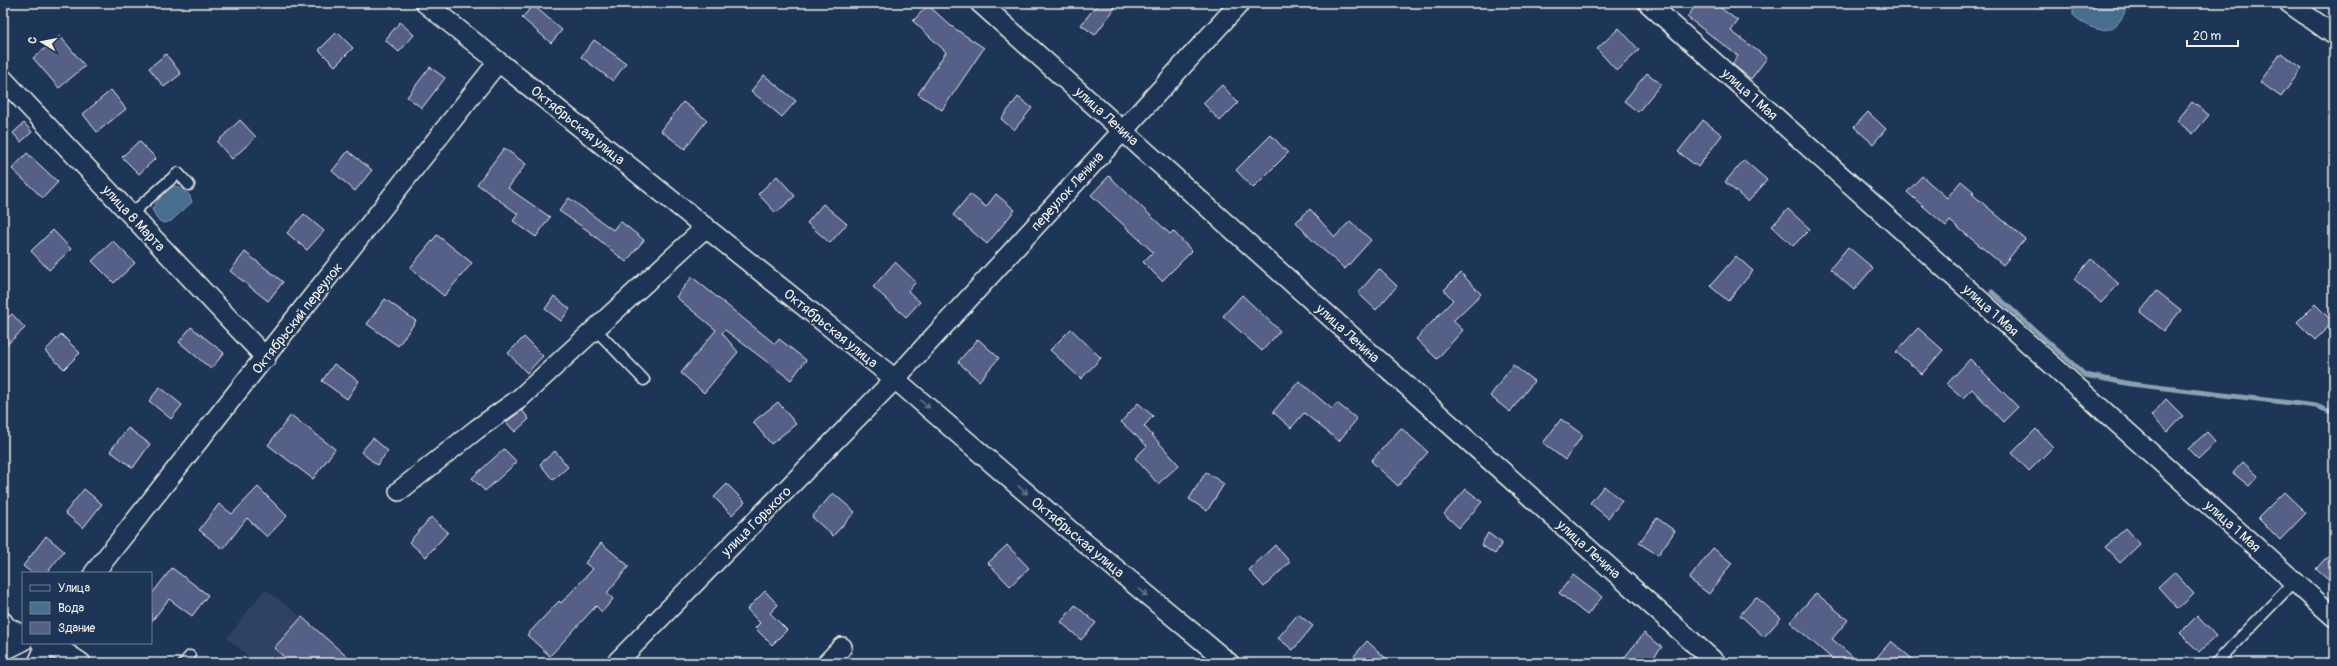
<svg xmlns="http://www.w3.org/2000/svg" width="2337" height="666" font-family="Pangolin,sans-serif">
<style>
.built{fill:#2e4265}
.water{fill:#476e8f;stroke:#8ca2b3}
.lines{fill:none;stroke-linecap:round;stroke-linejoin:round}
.stream{stroke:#8ca2b3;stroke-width:5}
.building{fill:#555f87;stroke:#f4f1e8}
.service-casing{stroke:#f4f1e8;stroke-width:13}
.minor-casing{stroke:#f4f1e8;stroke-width:22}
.service{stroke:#1d3557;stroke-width:10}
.minor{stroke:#1d3557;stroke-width:19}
.oneway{stroke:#68778a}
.labels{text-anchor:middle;stroke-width:3.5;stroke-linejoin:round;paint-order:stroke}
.street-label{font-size:14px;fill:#f4f1e8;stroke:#1d3557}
</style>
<rect width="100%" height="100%" fill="#1d3557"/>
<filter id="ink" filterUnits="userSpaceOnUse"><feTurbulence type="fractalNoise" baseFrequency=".025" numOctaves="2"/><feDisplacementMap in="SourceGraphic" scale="8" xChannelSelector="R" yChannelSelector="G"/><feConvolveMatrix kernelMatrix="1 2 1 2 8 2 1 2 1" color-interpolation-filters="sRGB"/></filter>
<g filter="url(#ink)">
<path class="built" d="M265 589 302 617 354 663H257L227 638Z"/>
<path class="water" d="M2073 3H2129C2126 9 2123 18 2118 23 2104 38 2085 25 2073 15Z
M174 186C183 188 190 193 192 202L171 221 164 223 158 220 152 209 163 193Z"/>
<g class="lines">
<path class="stream" d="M1992 292 2085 375 2131 384 2316 406 2334 413"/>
</g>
<path class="building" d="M1098 3H1109L1115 8 1095 35 1081 25Z
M1698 3H1714L1738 21 1731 31 1767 58 1751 79 1732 64 1738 56 1687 17Z
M533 5 562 30 551 43 522 18Z
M928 5 951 26 984 48 942 110 918 94 946 52 913 21Z
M400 22 414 35 399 52 385 40Z
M1619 28 1639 50 1617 71 1597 49Z
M337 32 353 48 335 66 319 50Z
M60 36 85 66 59 88 33 58Z
M594 40 626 63 613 81 581 57Z
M2281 53 2302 68 2281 97 2260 82Z
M166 54 181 74 164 87 149 68Z
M430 67 445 78 422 108 407 97Z
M1647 73 1661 84 1638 112 1624 101Z
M764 75 796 101 782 117 751 91Z
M1222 85 1238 103 1220 121 1203 103Z
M111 90 126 109 97 132 83 114Z
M1018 97 1032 108 1014 130 1001 119Z
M683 102 707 120 685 149 661 131Z
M2192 102 2209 115 2193 134 2177 121Z
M1868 112 1886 129 1873 144 1854 127Z
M240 120 256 137 232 159 217 142Z
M1703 120 1722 135 1698 167 1678 152Z
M24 123 32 132 21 142 13 133Z
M1271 135 1288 153 1253 188 1236 170Z
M139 141 156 158 139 174 122 157Z
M504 148 526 164 508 188 550 217 536 237 513 221 518 214 477 184Z
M348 151 372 170 355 191 332 171Z
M27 153 58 182 43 198 12 169Z
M1744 160 1767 180 1748 202 1725 182Z
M777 176 795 196 776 213 758 194Z
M1109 176 1170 234 1173 231 1192 251 1162 281 1143 262 1153 252 1091 195Z
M1922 176 1947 198 1961 181 1974 192 1972 194 2025 239 2003 265 1950 221 1946 226 1907 192Z
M970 194 986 207 996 194 1015 210 987 244 953 215Z
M569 198 613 230 620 221 644 240 626 262 587 230 559 211Z
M823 204 847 224 830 243 807 223Z
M1310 209 1335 237 1350 221 1371 240 1345 269 1312 240 1296 222Z
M1788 209 1810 229 1793 246 1772 226Z
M304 214 324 231 307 250 287 233Z
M53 230 71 249 49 270 31 251Z
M437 235 472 263 444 296 410 268Z
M113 241 135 263 114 283 92 261Z
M1848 247 1873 268 1854 290 1830 269Z
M245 252 283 282 268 301 230 271Z
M1736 256 1753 271 1728 301 1710 286Z
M2091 259 2119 284 2101 303 2074 279Z
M895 262 916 282 908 291 920 302 906 317 873 287Z
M1379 269 1397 286 1376 310 1358 293Z
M1461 273 1481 294 1453 321 1463 330 1437 359 1416 339 1453 300 1444 290Z
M692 277 775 344 779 339 806 360 791 380 725 330 722 333 738 352 704 393 681 373 716 330 676 297Z
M2157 291 2181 310 2164 331 2140 312Z
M1242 295 1280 331 1262 351 1223 316Z
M554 296 570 309 561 321 545 309Z
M385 299 416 321 398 346 367 324Z
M2315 304 2333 322 2315 340 2297 322Z
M12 314 25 328 3 348V322Z
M191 327 224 353 211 369 179 342Z
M1918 328 1943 350 1922 374 1896 352Z
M1071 329 1101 358 1081 379 1050 350Z
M61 334 80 353 64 369 45 351Z
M524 337 543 356 527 373 508 353Z
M978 339 999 358 979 381 958 362Z
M1970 359 2018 407 2003 422 1972 389 1963 398 1947 384Z
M334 364 359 381 347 399 322 381Z
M1513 365 1534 381 1510 412 1490 396Z
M1299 381 1332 409 1337 403 1357 419 1339 441 1304 413 1291 428 1273 412Z
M160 387 182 405 171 419 149 401Z
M2166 399 2183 416 2168 432 2151 416Z
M778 402 796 424 771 444 753 422Z
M1138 403 1153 416 1144 426 1179 465 1158 484 1135 458 1147 446 1121 422Z
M522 410 529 419 515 432 506 422Z
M291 415 335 449 313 479 268 445Z
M1561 419 1583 435 1565 460 1543 443Z
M128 428 150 444 133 468 110 451Z
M1401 428 1428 452 1398 486 1371 461Z
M2036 429 2053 447 2029 471 2012 453Z
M2207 432 2216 442 2198 459 2188 449Z
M373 438 388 451 377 465 361 452Z
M504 449 517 462 485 491 472 478Z
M555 451 568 467 553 480 540 464Z
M2243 462 2258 476 2249 486 2233 473Z
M1206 472 1224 484 1207 511 1189 499Z
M727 484 745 502 732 515 714 497Z
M1604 486 1622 501 1608 518 1590 503Z
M258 487 287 516 267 537 247 518 223 549 199 530 219 504 232 514Z
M84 489 102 504 83 528 65 513Z
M1466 489 1482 502 1459 528 1444 514Z
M2284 492 2306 513 2280 540 2258 518Z
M833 493 855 512 833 536 812 517Z
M431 517 448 532 426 557 409 542Z
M1657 518 1675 531 1658 555 1639 543Z
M2126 528 2140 544 2120 563 2105 547Z
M1488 533 1502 543 1495 554 1481 545Z
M46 536 64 551 47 573H32L23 566Z
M601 543 629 566 607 593 613 599 602 612 596 606 550 656 527 635 559 601 561 603 593 569 585 563Z
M1007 545 1029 568 1010 586 988 563Z
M1275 545 1290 562 1264 587 1249 570Z
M1713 548 1732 563 1709 594 1689 579Z
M2334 549V585L2316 569Z
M172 568 208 595 192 616 169 599 151 622V595Z
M2174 572 2194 594 2178 609 2158 587Z
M1573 575 1602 597 1587 615 1559 593Z
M765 591 778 605 770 613 787 630 772 645 755 628 760 623 747 609Z
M1816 593 1848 620 1832 639 1860 663H1837L1790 622Z
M1756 597 1781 618 1764 637 1740 615Z
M1075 605 1096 623 1081 640 1061 622Z
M1298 614 1313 626 1293 650 1278 638Z
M2197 616 2216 636 2199 652 2180 633Z
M302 617 354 663H291L274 648Z
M1644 633 1662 647 1649 663H1620Z
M1367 641 1391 663H1348Z
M1891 641 1917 663H1872Z"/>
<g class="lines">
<defs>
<path id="service" d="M131 214 178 173 189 185
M595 329 644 380
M184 663 190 656
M2216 663 2295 581"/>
<path id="minor" d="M425 3 895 379 1074 534 1229 663
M980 3 1716 663
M1648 3 2334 617
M2289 3 2334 35
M3 79 266 358
M399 491 477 429 519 399 706 227
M94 573 498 62
M3 622 5 626 23 635
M41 643 66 653 81 663
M3 651 23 641
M38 663 46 645
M616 663 895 379 1240 3
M827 663 842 647"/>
</defs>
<use href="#service" class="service-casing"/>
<use href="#minor" class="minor-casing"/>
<use href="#service" class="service"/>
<use href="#minor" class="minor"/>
</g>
<defs><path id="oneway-shaft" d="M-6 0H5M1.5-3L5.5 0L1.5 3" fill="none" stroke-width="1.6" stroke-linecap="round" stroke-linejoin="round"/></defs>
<g class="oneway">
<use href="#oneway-shaft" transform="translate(925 404) rotate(41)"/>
<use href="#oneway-shaft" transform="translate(1023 490) rotate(41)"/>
<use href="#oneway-shaft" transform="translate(1143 592) rotate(40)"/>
</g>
</g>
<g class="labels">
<g class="street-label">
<text transform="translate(1750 94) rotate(42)" y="5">улица 1 Мая</text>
<text transform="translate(1107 116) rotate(42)" y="5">улица Ленина</text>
<text transform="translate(578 125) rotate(39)" y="5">Октябрьская улица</text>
<text transform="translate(1067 191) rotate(-48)" y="5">переулок Ленина</text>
<text transform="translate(134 218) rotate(47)" y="5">улица 8 Марта</text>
<text transform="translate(1991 310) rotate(42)" y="5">улица 1 Мая</text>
<text transform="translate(297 318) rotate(-52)" y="5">Октябрьский переулок</text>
<text transform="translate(831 328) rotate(39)" y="5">Октябрьская улица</text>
<text transform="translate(1348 333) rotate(42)" y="5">улица Ленина</text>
<text transform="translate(756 521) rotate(-45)" y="5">улица Горького</text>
<text transform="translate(2233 526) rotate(42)" y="5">улица 1 Мая</text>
<text transform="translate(1078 537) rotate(40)" y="5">Октябрьская улица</text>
<text transform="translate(1589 549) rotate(42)" y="5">улица Ленина</text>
</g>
</g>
<rect width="2337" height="666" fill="none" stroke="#1d3557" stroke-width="16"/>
<rect x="8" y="8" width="2321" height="650" fill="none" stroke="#f4f1e8" stroke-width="1.5" filter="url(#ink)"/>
<rect x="22" y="572" width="130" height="72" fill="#1d3557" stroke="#738091"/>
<rect x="30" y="585" width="20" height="6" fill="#1d3557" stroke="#738091"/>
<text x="58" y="592" font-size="12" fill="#f4f1e8">Улица</text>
<rect x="30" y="602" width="20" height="12" fill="#476e8f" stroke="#738091"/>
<text x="58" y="612" font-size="12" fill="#f4f1e8">Вода</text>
<rect x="30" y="622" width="20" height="12" fill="#555f87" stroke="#738091"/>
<text x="58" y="632" font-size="12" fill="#f4f1e8">Здание</text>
<g transform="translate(42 42) rotate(280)" stroke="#1d3557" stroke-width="3" paint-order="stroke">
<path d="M0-3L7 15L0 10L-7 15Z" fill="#f4f1e8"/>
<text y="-6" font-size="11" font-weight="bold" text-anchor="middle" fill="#f4f1e8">С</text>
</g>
<path d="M2187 40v6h51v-6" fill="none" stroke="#f4f1e8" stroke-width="2"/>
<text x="2193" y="40" font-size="12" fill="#f4f1e8" stroke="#1d3557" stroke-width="3" paint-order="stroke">20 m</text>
</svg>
